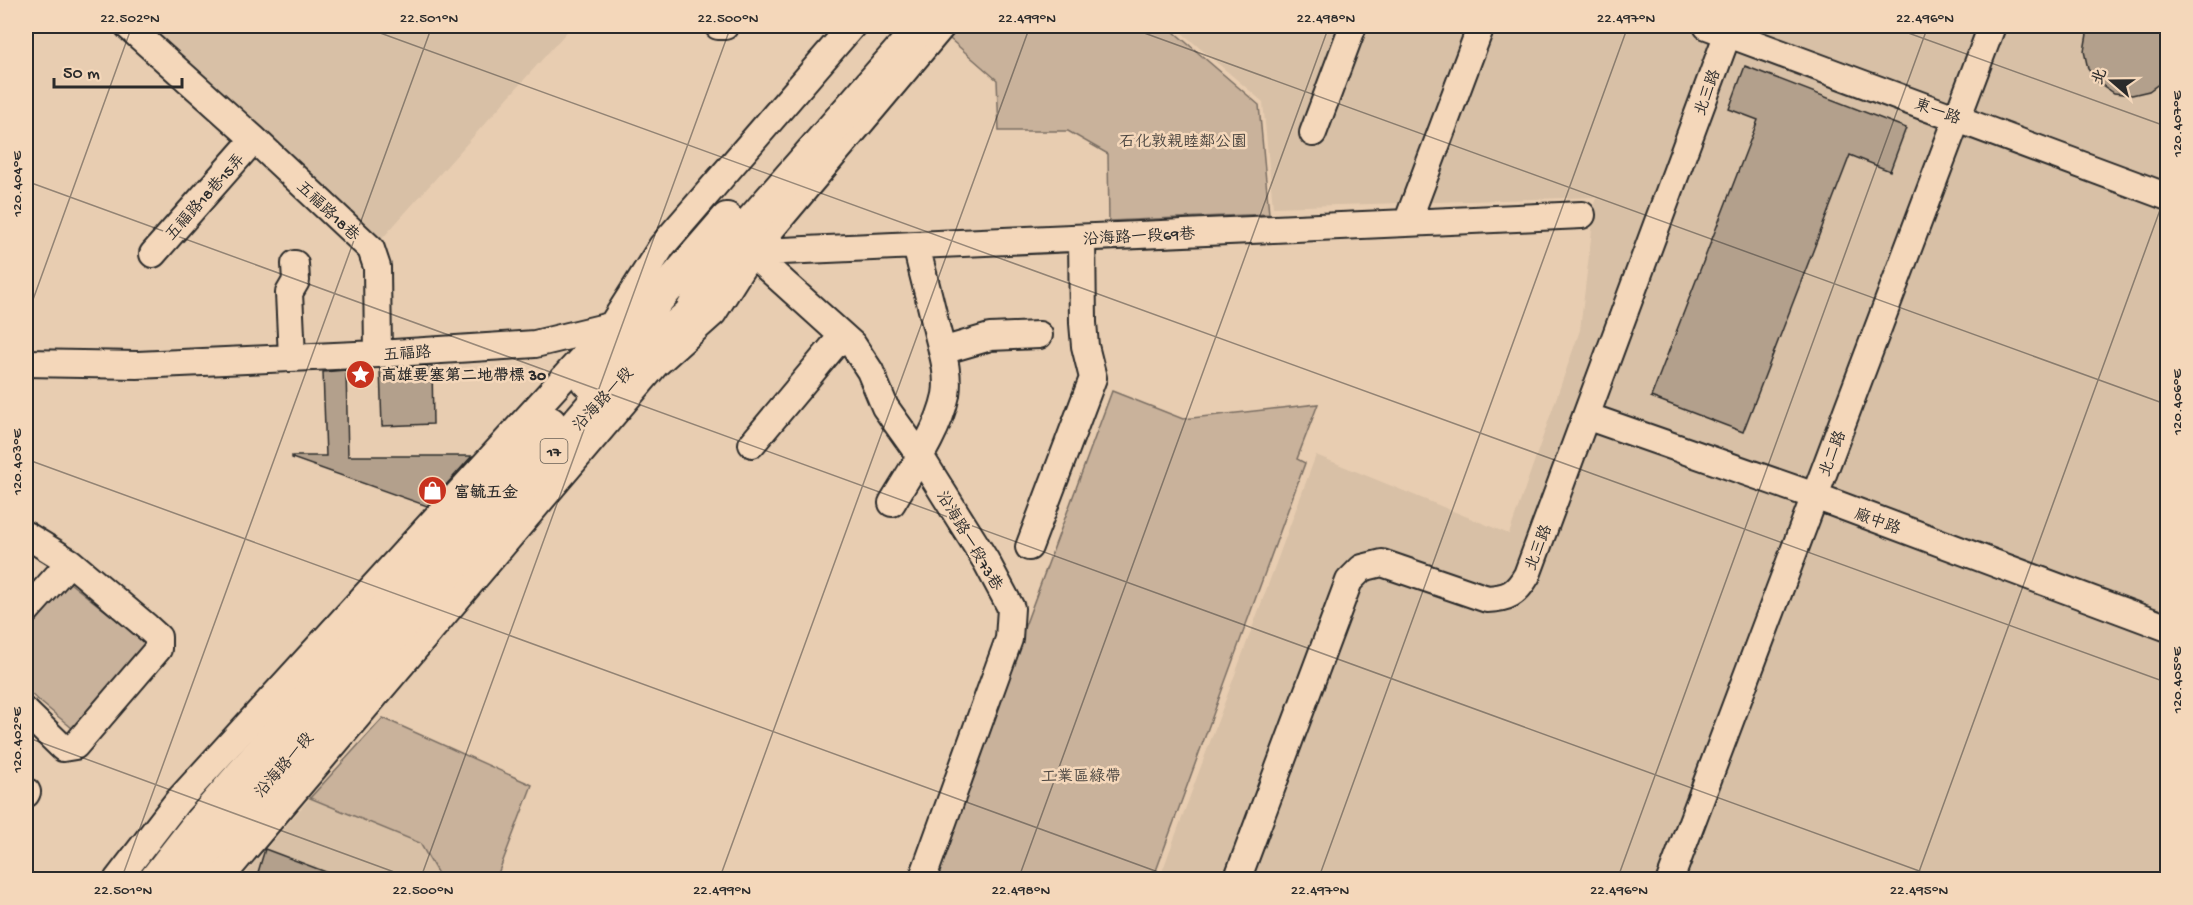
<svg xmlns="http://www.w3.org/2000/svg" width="2193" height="905" font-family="'Gochi Hand','LXGW WenKai TC',sans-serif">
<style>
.built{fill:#d8c0a6}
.green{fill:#c9b29b;stroke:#7a6e63;stroke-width:1.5}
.building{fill:#b3a08c;stroke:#2b2b2b;stroke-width:1.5}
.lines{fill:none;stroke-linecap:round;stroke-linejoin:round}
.minor-casing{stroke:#2b2b2b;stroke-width:30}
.major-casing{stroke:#2b2b2b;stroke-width:36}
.minor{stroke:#f4d7ba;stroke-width:26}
.major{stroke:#f4d7ba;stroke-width:32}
.ticks{fill:none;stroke:#2b2b2b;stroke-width:1.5;stroke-opacity:0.45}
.labels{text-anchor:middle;stroke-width:5;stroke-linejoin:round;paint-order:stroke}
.shield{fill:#f4d7ba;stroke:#675f56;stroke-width:1.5}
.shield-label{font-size:15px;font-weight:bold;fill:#2b2b2b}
.street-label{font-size:16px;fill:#2b2b2b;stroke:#f4d7ba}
.park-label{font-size:16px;fill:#4b4641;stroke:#f4d7ba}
.poi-label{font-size:16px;font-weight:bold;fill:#2b2b2b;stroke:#f4d7ba;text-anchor:start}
.neatline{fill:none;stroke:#2b2b2b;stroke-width:2}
.ticks-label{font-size:15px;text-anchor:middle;fill:#2b2b2b}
</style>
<rect width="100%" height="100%" fill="#e8cdb1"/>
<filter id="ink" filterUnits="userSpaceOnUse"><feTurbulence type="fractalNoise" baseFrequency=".0167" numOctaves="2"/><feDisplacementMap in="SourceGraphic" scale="12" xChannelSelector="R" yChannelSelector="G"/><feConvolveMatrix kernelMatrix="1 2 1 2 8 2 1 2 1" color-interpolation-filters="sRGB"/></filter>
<g filter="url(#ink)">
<path class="built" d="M144 26H572L380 241Z
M1174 26H2167V879L1159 880 1316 455 1509 534 1580 330 1596 197 1273 207 1263 102Z
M310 798 420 843 441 879 242 880 254 863Z"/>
<path class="green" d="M948 26H1167L1259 105 1269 214 1109 221 1108 154 1068 131H999L997 80 942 32Z
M1112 391 1183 419 1318 404 1297 459 1305 463 1153 879 931 880Z
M61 576 150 646 78 733 26 690V621Z
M383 718 532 785 496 879H441L420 843 310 798Z"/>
<path class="building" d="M2092 26H2168V74L2164 80 2149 91 2132 95 2114 93 2099 83 2088 69 2084 51 2087 34Z
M1745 66 1906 128 1890 171 1850 155 1743 432 1651 397 1758 120 1729 109Z
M432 366 433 424 382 426 380 369Z
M346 370 348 456H472L427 506 292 458V456H326L323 372Z
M265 849 342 878V879H256Z"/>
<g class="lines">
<defs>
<path id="minor" d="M128 26 254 139 371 249 377 267 378 354
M718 26H725
M1707 26 2168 197
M1313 133 1353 26
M1407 223 1481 26
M740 253 1582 215
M751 253 853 345 870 371 885 407 920 456 986 561 1011 608 1009 639 922 880
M153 254 254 139
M942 351 990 337 1039 335
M292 357 289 293 296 281 295 264
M26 363 137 365 378 354 535 344 614 325
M1586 416 1815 496 2168 628
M752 444 842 336
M892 503C912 469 938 433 946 395 950 371 940 345 935 322 929 296 922 271 916 245
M26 535 70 562 147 627 158 637V649L75 746 63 748 26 712
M1029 547 1093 378 1085 346 1083 323 1082 238
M26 611 70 562
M26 794 27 792
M117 880 177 802 612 325 662 246 852 26
M219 880 656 364 713 313 751 253 942 26
M1237 880 1349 581 1362 568 1382 563 1487 599C1508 598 1516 594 1527 575L1728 33
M1670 880 1992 26"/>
<path id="major" d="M587 381 727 219
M155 880 197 826 409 581 550 423
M186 880 203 855 618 376 690 314 723 254 922 26"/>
</defs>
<use href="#minor" class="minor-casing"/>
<use href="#major" class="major-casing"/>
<use href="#minor" class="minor"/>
<use href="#major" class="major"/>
</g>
</g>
<path class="ticks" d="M361 26 2168 683M1125 26 2168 405M1889 26 2168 127M26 181 1944 880M26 319 132 26M26 459 1180 880M26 737 416 880M121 880 432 26M420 880 731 26M719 880 1030 26M1018 880 1329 26M1318 880 1628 26M1617 880 1928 26M1916 880 2168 188"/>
<defs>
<symbol id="sight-disc" viewBox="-11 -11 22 22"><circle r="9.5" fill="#c8321e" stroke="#f4d7ba"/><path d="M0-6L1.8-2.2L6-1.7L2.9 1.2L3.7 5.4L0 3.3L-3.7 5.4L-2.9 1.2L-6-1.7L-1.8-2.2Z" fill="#fff"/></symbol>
<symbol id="shop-disc" viewBox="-11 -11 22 22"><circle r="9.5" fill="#c8321e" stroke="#f4d7ba"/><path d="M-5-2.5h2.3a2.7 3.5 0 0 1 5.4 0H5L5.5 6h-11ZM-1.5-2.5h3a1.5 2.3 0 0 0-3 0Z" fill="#fff"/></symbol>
</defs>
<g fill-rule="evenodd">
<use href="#sight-disc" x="344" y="358" width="33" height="33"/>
<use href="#shop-disc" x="416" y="474" width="33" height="33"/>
</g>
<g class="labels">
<rect class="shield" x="540.5" y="439" width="27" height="24" rx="4.5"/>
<g class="shield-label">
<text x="554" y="456">17</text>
</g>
<g class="street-label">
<text transform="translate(1706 92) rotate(-70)" y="6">北三路</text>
<text transform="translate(1938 110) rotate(20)" y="6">東一路</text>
<text transform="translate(204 196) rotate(-48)" y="6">五福路18巷15弄</text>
<text transform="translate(329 210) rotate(43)" y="6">五福路18巷</text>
<text transform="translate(1139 235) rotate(-3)" y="6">沿海路一段69巷</text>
<text transform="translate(407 352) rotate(-4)" y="6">五福路</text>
<text transform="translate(602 398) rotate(-47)" y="6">沿海路一段</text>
<text transform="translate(1831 453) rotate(-69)" y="6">北二路</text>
<text transform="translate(1878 520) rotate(20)" y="6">廠中路</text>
<text transform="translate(971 540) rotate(59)" y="6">沿海路一段73巷</text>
<text transform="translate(1537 547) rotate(-69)" y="6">北三路</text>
<text transform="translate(283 764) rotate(-49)" y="6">沿海路一段</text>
</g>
<g class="park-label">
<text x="1183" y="146">石化敦親睦鄰公園</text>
<text x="1081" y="781">工業區綠帶</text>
</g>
<g class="poi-label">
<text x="381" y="380">高雄要塞第二地帶標 30</text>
<text x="454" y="497">富毓五金</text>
</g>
</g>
<rect width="2193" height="905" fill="none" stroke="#f4d7ba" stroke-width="66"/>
<g transform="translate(2112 81) rotate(290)" stroke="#f4d7ba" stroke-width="4.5" paint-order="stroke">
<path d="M0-4.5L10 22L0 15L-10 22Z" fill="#2b2b2b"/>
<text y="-9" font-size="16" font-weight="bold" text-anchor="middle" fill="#2b2b2b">北</text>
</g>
<path d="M54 78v9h128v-9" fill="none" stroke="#2b2b2b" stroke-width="3"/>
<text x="63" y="78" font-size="18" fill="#2b2b2b" stroke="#f4d7ba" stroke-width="4.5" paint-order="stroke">50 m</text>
<rect x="33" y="33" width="2127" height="839" class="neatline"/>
<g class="ticks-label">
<text x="130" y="22">22.502°N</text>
<text x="429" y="22">22.501°N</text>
<text x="728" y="22">22.500°N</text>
<text x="1027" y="22">22.499°N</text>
<text x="1326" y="22">22.498°N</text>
<text x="1626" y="22">22.497°N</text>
<text x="1925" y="22">22.496°N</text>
<text transform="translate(2176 124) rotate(-90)" y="5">120.407°E</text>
<text transform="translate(16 184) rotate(-90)" y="5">120.404°E</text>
<text transform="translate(2176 402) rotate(-90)" y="5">120.406°E</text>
<text transform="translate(16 462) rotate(-90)" y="5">120.403°E</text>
<text transform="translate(2176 680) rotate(-90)" y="5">120.405°E</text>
<text transform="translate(16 740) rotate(-90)" y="5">120.402°E</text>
<text x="123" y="894">22.501°N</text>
<text x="423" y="894">22.500°N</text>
<text x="722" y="894">22.499°N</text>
<text x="1021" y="894">22.498°N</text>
<text x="1320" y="894">22.497°N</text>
<text x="1619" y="894">22.496°N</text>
<text x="1919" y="894">22.495°N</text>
</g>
</svg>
